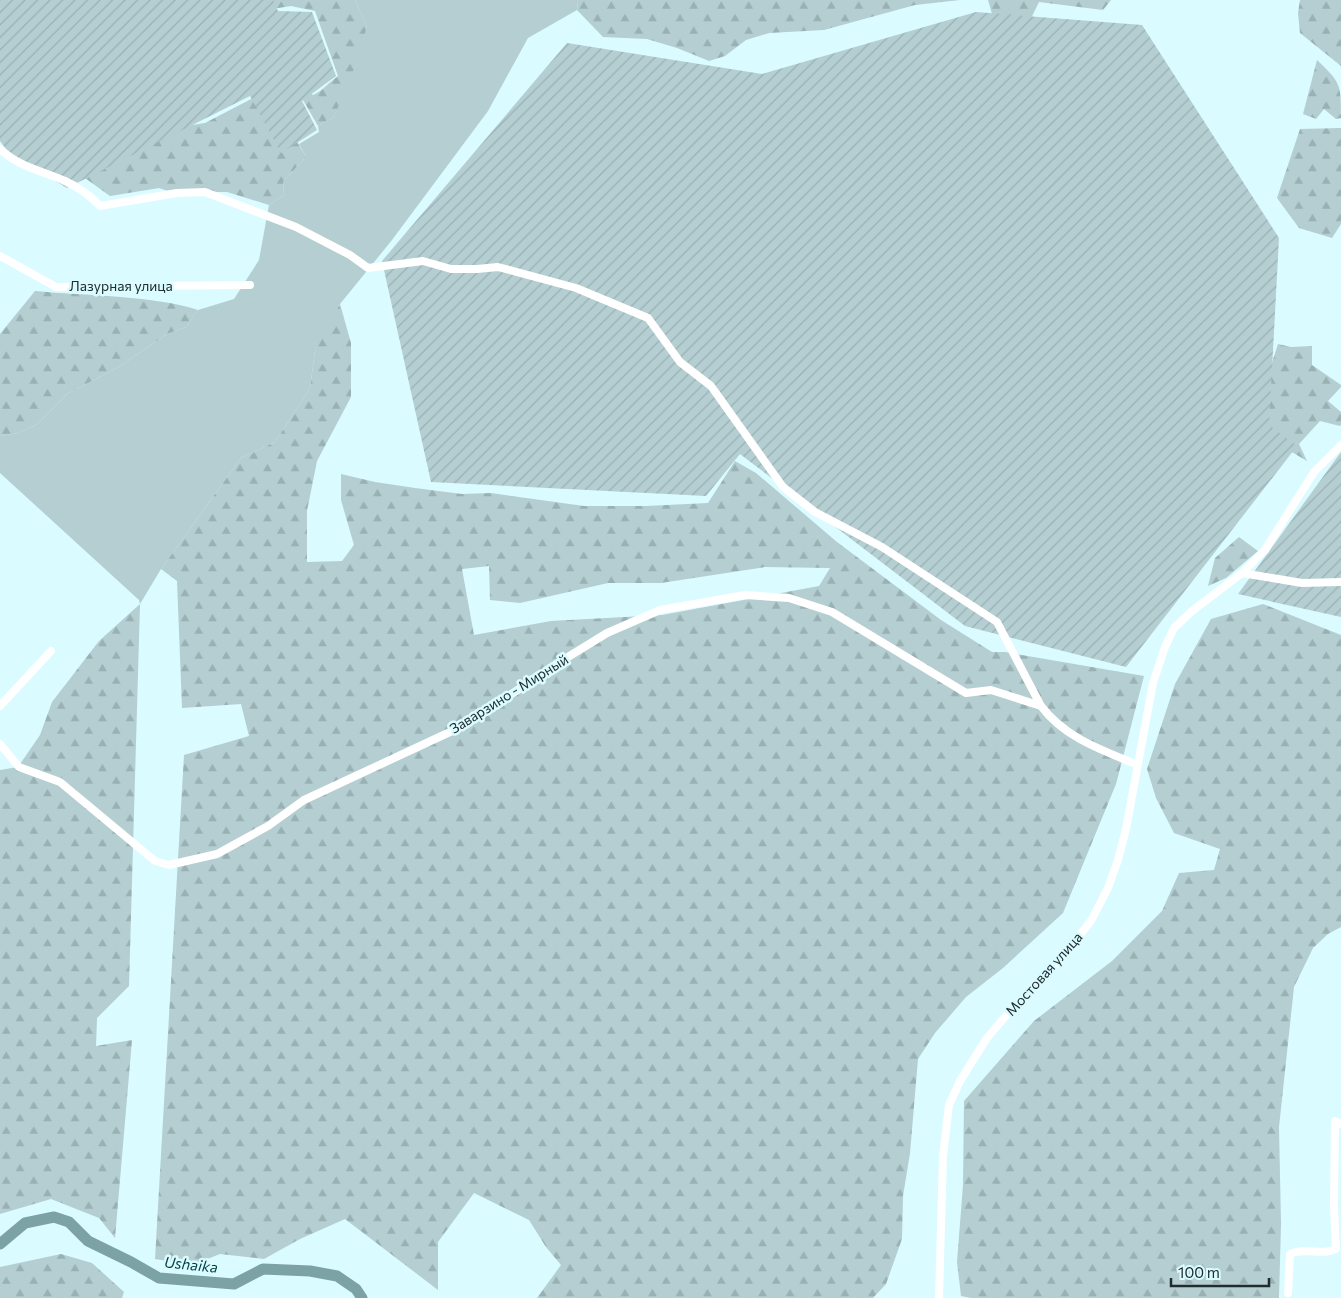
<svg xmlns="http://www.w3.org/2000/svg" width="1341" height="1298" font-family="Commissioner,sans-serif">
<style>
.grass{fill:#b4ced1}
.forest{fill:url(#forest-firs);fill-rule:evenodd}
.garden{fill:url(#garden-furrows)}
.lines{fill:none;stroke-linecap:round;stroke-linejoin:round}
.river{stroke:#7ca2a6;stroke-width:11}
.street{stroke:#fff;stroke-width:8}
.labels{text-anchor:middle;stroke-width:5;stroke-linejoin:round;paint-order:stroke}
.street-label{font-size:14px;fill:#202c2e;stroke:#dafbff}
.water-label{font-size:15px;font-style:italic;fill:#003e44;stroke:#dafbff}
</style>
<defs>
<pattern id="forest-firs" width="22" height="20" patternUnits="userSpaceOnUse" patternTransform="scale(1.25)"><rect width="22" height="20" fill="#b4ced1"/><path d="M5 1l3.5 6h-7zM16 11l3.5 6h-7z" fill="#9ab1b4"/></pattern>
<pattern id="garden-furrows" width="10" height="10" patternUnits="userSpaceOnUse" patternTransform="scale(1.25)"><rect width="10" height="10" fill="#b4ced1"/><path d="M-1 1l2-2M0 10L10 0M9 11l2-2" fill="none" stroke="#9ab1b4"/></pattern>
</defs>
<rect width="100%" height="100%" fill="#dafbff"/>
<path class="grass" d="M355 0H578L577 10 528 38 488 111 392 240 340 304 315 351 310 388 275 442 241 458 161 569 140 604 139 600 0 473V436L18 433 36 425 67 394 119 367 167 334 186 327 198 310 234 299 259 260 269 205 284 195 283 182 306 157 299 144 319 132 318 126 334 117 367 27Z"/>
<path class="forest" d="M260 0H355L367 27 356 64 334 117 318 126 299 93 305 89 313 95C323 91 329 82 338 76L315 11 291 6 272 9Z
M578 0H960L915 5 824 30 769 33 746 40 725 56 709 61 677 48 647 39 603 37 577 10Z
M988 0H1111L1103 10 1039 2 1018 45 997 31Z
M1300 0H1341V66L1300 33 1298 13Z
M1317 60C1341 83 1341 84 1341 118L1336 119 1324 109 1316 119 1303 114Z
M257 96 287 124 306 157 283 182 284 195 269 205 227 192H171L159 188 110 196 78 173 172 128 205 123Z
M1341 128V224L1332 238 1299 228 1277 198 1300 129Z
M35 291C86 296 151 295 198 310L186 327 167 334 119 367 67 394 36 425 18 433 0 436V334Z
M340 304 351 343V397L317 461 307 511V562L342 561 354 545 341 500V474L375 482 415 488 462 494 491 493 584 506H646L708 503 735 461 756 473 837 542 941 620 992 652H1005L1144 676 1116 784 1063 913 1003 968 966 997 935 1033 918 1059 910 1153 903 1196 902 1239 886 1284 873 1298H537L561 1265 546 1247 529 1220 474 1193 438 1242V1290L345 1219 300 1239 264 1259 220 1254 192 1265 155 1259 184 755 249 736 241 704 182 708 177 581 161 569 241 458 275 442 310 388 315 351 324 331ZM489 566 490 600 520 603 608 583H661L765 567 830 568 819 586 662 615 551 621 474 635 462 569Z
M1278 344 1291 347 1312 346V365L1341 385V387L1328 401 1341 412V425L1340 426 1320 421 1299 444 1307 461 1251 428Z
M1239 537 1258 551 1226 578 1208 586 1215 558Z
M140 604 129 986 97 1018 96 1046 132 1040 115 1238 99 1218 51 1199 0 1214V770L18 767 40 735 52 702 99 641Z
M1263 604 1341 635V927L1328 934 1313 948 1294 987 1279 1127 1281 1224 1279 1298H971L961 1296 957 1262 963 1185 964 1101 1034 1021 1112 961 1162 911 1179 873 1214 870 1220 849 1174 833 1156 798 1147 769 1175 684 1211 619Z
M61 1254 92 1263 124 1292 122 1298H0V1267Z"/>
<path class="garden" d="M0 0H273L278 11 312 12 336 76 302 101 317 130 281 153 250 96 67 188 9 153 0 141Z
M976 12 1142 25 1279 238 1269 425 1297 446 1126 667 965 626 740 454 706 496 431 482 382 261 567 43 762 74Z
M1341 452V617L1238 594Z"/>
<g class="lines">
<path class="river" d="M0 1244 25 1223 54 1217 69 1222 88 1241 131 1262 159 1278 234 1284 263 1269 310 1271 337 1276 356 1289 362 1298"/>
<path class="street" d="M0 149C19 167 42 171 65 181 78 187 90 195 100 206L177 193 205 192 296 227 350 255 368 268 423 261 451 269H477L498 267 576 288 648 318 680 362 711 386 783 487 815 512 882 547 997 622 1041 706C1065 738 1102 750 1138 765
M0 256 56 287 250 285
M1242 573 1265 550 1314 472 1341 445
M0 706 51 651
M0 744 19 767 60 782 155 861 169 865 217 854 268 826 304 800 465 725 555 665 607 633 660 610 745 595 789 598 832 612 966 693 991 690 1041 706
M1288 1293 1290 1254C1305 1247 1322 1256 1336 1249L1334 1206 1335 1121 1341 1124
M939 1298 943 1156 949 1105 960 1081 987 1038 1004 1018 1052 969 1091 921 1108 888 1118 860 1126 829 1153 683 1165 647 1174 628 1192 611 1242 573 1302 583 1341 582"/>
</g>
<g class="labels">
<g class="street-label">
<text x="121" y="291">Лазурная улица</text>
<text transform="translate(509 694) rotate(-32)" y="5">Заварзино - Мирный</text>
<text transform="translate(1044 974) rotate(-48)" y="5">Мостовая улица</text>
</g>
<g class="water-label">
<text transform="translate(191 1265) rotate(6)" y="5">Ushaika</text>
</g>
</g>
<path d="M1171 1278v8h98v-8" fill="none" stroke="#202c2e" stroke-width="2.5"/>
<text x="1178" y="1278" font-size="15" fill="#202c2e" stroke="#dafbff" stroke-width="4" paint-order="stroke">100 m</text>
</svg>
